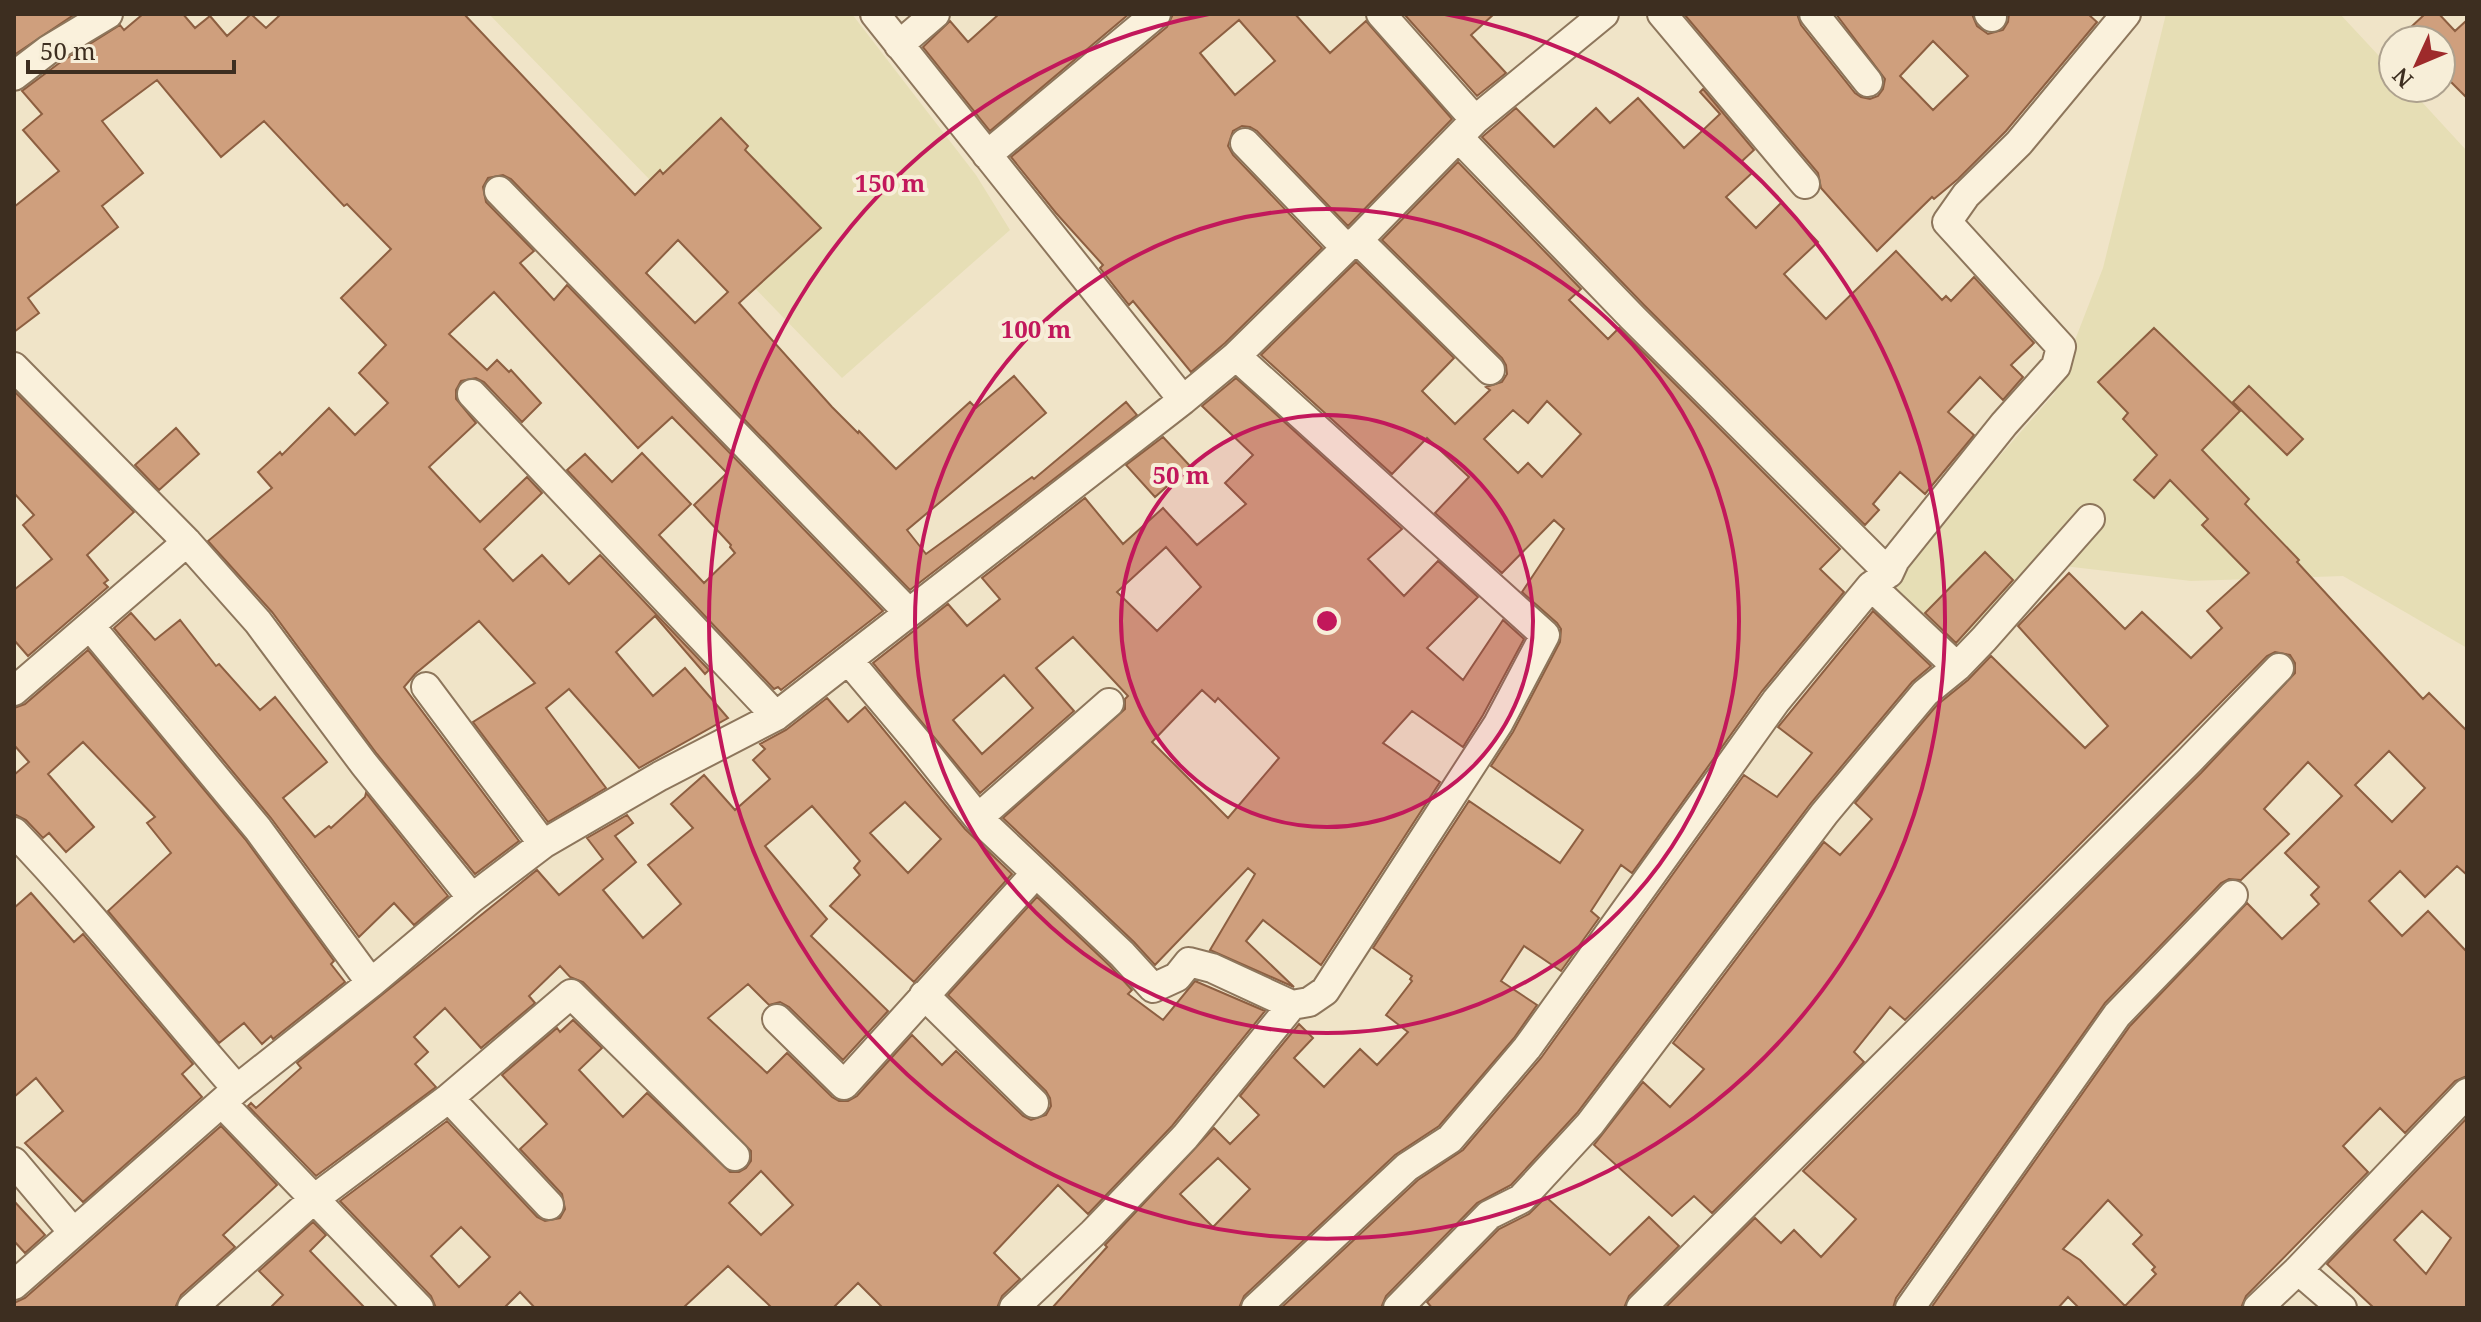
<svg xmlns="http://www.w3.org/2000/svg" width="2481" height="1322" font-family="'Noto Serif',serif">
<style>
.farmland{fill:#e6deb5}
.building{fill:#cf9f7d;stroke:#8d5f41;stroke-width:2;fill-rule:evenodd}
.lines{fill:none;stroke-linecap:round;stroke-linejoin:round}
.street-casing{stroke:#8d765c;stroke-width:32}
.street{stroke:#faf1dc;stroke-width:28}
.ring{fill:none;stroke:#c2185b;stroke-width:4}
.centre{fill:#c2185b;stroke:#f7eed8;stroke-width:4}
.ring-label{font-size:24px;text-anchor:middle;font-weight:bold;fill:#c2185b;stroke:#f7eed8;stroke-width:8;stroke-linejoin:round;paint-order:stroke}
</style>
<rect width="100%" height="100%" fill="#f0e4c8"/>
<path class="farmland" d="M489 14H852L976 175 1010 230 842 378Z
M2166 14H2340L2393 71V88H2409L2467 151V648L2343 576 2191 581 2064 566 1955 662 1885 587 2054 394 2103 268Z"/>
<path class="building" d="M14 14H75L14 55Z
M143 14H183L195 28 210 16 227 36 251 14 266 28 281 14H464L635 195 660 170 663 174 721 118 748 146 745 150 821 228 739 303 832 407 858 433 859 431 896 469 970 402 976 408 1014 376 1046 413 907 530 926 554 1032 477 1034 479 1126 402 1137 415 910 590 511 179 503 175 488 178 483 187 486 202 534 251 520 263 554 300 567 285 883 611 781 690 778 687 774 689 567 470 585 454 612 482 642 453 691 504 659 535 704 583 735 553 730 547 731 545 694 505 727 473 672 417 638 448 494 292 449 334 487 370 497 360 509 372 511 370 541 403 522 422 484 382 476 378 461 381 456 390V399L476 423 429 467 480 522 527 477 542 493 484 549 513 581 542 555 569 584 600 555 709 670 705 674 655 616 616 652 653 696 685 668 728 718 639 768 569 689 546 708 606 788 548 822 473 722 535 683 479 621 415 674 404 687 519 841 475 874 377 754 272 612 208 541 272 488 258 472 280 452 282 455 329 408 355 435 388 403 359 373 386 345 341 298 391 249 347 204 344 206 264 121 221 157 157 80 102 121 143 173 102 206 118 227 28 298 39 313 14 332V207L59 171 23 130 42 114 22 91 58 64 120 25 124 30ZM678 240 728 292 695 323 646 273Z
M999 14H1129L990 131 923 47 950 21 968 42Z
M1173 14H1295L1330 53 1366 21 1452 119 1348 226 1257 131 1250 127 1242 126 1233 131 1228 146 1233 155 1322 248 1225 343 1191 372 1133 301 1129 305 1100 268 1103 265 1056 213 1011 157 1167 27ZM1239 20 1275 61 1235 95 1200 53Z
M1404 14H1494L1471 35 1506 73 1477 96Z
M1684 14H1797L1801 25 1855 93 1861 97 1870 99 1878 96 1883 89 1885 79 1836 14H1972L1977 26 1988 34 2003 30 2008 22 2009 14H2088L2097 22 2006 131 1958 179 1934 199 1932 197 1877 251 1821 188 1818 173ZM1933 41 1968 76 1933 110 1900 76Z
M2425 14H2439L2455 31 2467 20V98L2441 72V40H2397Z
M1703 89 1754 150 1741 162 1752 173 1726 197 1756 228 1781 203 1818 242 1784 274 1826 319 1896 251 1942 300 1946 296 1951 301 1974 277 2034 343 2011 365 2023 377 2003 400 1980 377 1948 412 1974 435 1925 494 1900 472 1873 504 1879 510 1865 525 1644 305 1482 137 1516 108 1554 147 1596 108 1610 123 1638 98 1684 148 1720 114 1700 92Z
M1458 162 1581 289 1569 300 1608 339 1619 328 1840 549 1820 569 1844 592 1762 691 1632 873 1621 865 1591 911 1599 918 1561 971 1524 946 1501 981 1537 1005 1514 1038 1439 1126 1395 1155 1244 1296 1239 1308H1052L1107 1247 1105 1245 1214 1128 1230 1144 1259 1115 1240 1096 1299 1024 1313 1038 1294 1058 1324 1087 1360 1049 1377 1065 1408 1032 1386 1015 1412 981 1410 979 1412 976 1373 948 1469 801 1560 863 1583 830 1491 766 1513 732 1560 642 1561 629 1557 623 1522 592 1564 529 1554 520 1502 573 1435 513 1469 477 1427 438 1392 474 1261 355 1356 262 1454 358 1422 391 1455 424 1490 390 1486 387 1502 382 1507 374 1506 365 1502 358 1382 240ZM1547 401 1581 434 1542 477 1528 463 1518 473 1484 439 1513 410 1528 423ZM1218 1158 1250 1189 1213 1227 1180 1194Z
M2154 328 2240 411 2202 450 2249 499 2245 504 2299 560 2297 562 2423 699 2429 693 2467 731V875L2457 866 2425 897 2400 871 2369 901 2402 936 2428 911 2467 952V1076L2455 1081 2405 1133 2380 1108 2343 1146 2368 1172 2246 1296 2241 1308H2079L2068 1297 2058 1308H1931L2130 1026 2247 903 2282 939 2319 904 2311 895 2319 887 2285 853 2342 796 2308 762 2264 809 2289 834 2241 880 2229 879 2221 883 2105 1003 1896 1298 1893 1308H1665L1755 1218 1781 1243 1794 1230 1821 1257 1856 1219 1803 1171 2201 773 2295 673V663L2290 655 2275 652 2267 656 1905 1020 1890 1007 1854 1052 1864 1062 1712 1213 1694 1196 1672 1216 1594 1145 1643 1082 1670 1107 1704 1069 1673 1043 1824 842 1840 855 1872 819 1855 803 1937 705 1968 680 1991 656 2085 748 2108 726 2018 626 2069 573 2125 629 2142 612 2191 658 2222 628 2207 611 2249 573 2202 525 2208 519 2170 480 2154 498 2134 480 2157 455 2123 419 2128 413 2098 382ZM2389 751 2425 788 2392 822 2355 785ZM2108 1200 2142 1235 2133 1244 2155 1267 2152 1270 2156 1274 2125 1306 2080 1260 2063 1249Z
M1236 378 1402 529 1368 559 1404 596 1438 561 1478 597 1427 648 1463 680 1503 620 1524 639 1483 715 1463 747 1412 711 1383 743 1440 782 1321 965 1263 920 1246 941 1294 987 1210 950 1255 874 1248 868 1155 965 1134 942 1003 818 1125 709V699L1128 696 1073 637 1036 668 1074 711 980 793 873 663 948 604 967 626 1000 599 982 578 1085 498 1123 544 1163 508 1197 545 1246 504 1225 483 1253 455 1202 406ZM1166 547 1201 587 1157 631 1117 592ZM1004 675 1033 708 982 754 953 720ZM1202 690 1215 702 1218 698 1279 758 1228 818 1152 742Z
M2249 386 2303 439 2287 455 2233 402Z
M14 391 134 512 87 555 108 580 104 583 108 587 28 656 14 640V590L52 559 23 525 34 515 14 493Z
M176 428 199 454 159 490 135 465Z
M1163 437 1190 466 1155 497 1126 465Z
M1985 552 2013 580 1956 643 1925 613Z
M1873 611 1931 666 1912 682 1811 803 1577 1113 1511 1185 1477 1203 1386 1296 1381 1308H1281L1418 1180 1463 1150 1541 1058 1744 775 1777 797 1812 753 1778 727Z
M131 613 155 640 180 620 216 666 219 664 260 710 275 697 327 762 283 798 315 837 329 826 331 828 365 797 366 793 448 896 414 925 394 903 359 937 271 818 114 628Z
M88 650 245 839 334 961 331 964 345 982 273 1039 271 1036 262 1044 244 1023 219 1043 108 911 171 853 147 823 155 817 83 742 48 774 94 827 66 852 49 833 43 838 26 820 14 814V775L29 762 14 745V708L25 704Z
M827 698 848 722 865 707 965 829 1012 874 914 982 830 906 860 875 854 868 860 861 812 806 765 846 827 919 811 936 888 1011 843 1060 789 1007 780 1002 769 1005 748 984 708 1018 767 1073 787 1053 832 1097 839 1101H848L857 1096 912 1035 942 1065 956 1051 1023 1116 1031 1120 1046 1115 1051 1106 1050 1098 1046 1091 948 995 1037 897 1110 966 1132 990 1128 994 1163 1020 1195 981 1265 1011 1172 1126 1088 1214 1058 1185 994 1253 1020 1279 1002 1296 997 1308H883L858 1283 833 1308H772L728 1266 683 1308H535L520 1292 504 1308H436L431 1296 340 1201 447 1121 537 1217 545 1221 560 1218 565 1209 562 1194 520 1149 547 1124 502 1075 557 1028 560 1032 573 1020 602 1048 579 1070 623 1117 647 1093 730 1172H739L746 1168 751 1161V1151L583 982 570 977 560 966 529 996 535 1003 481 1048 445 1008 414 1037 428 1052 415 1064 436 1087 316 1176 248 1106 251 1103 256 1108 301 1068 297 1063 537 870 559 895 603 859 587 838 627 815 633 823 615 836 636 862 603 890 643 938 681 904 648 865 693 828 671 804 704 775 735 810 770 779 753 760 765 749 760 744 786 730ZM905 802 941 839 908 873 870 833ZM761 1171 793 1205 761 1235 729 1203ZM461 1227 490 1257 459 1287 431 1256Z
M31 893 74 942 83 934 193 1064 182 1074 202 1097 83 1202 25 1143 63 1111 36 1078 14 1097V908Z
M2467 1118V1308H2374L2327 1264ZM2422 1211 2451 1238 2426 1274 2394 1240Z
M221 1126 277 1185 223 1235 235 1247 181 1295 175 1308H14V1303L25 1298Z
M1546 1197 1610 1255 1649 1217 1679 1246 1629 1296 1624 1308H1432L1427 1302 1499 1229 1529 1214Z
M14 1201 45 1235 25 1253 14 1241Z
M313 1222 326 1235 310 1251 365 1308H270L283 1295 259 1271Z"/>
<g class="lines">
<defs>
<path id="street" d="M875 14 1183 400
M1381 14 1475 120
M1662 14 1805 184
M1814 14 1868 82
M1989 14 1992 17
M899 45 935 14
M14 76 48 50 108 14
M1459 138 1632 317 1889 573
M1245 143 1346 248
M987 155 1156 14
M499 191 908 612
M1358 240 1490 370
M14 367 187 542 258 622 364 764 472 898
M472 394 776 716
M1871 586 1957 667
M90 626 258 829 371 983
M849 661 919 744 978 818 1122 954 1153 988 1177 977 1189 962 1212 968 1292 1005 1309 1002 1325 991 1498 724 1545 635 1236 356
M426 687 543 844
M14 691 187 542
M978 818 1109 703
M14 832C93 914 162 1004 237 1089
M924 995 1034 1103
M777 1019 844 1085 1036 873
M449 1098 549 1205
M222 1103 419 1308
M14 1162 73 1232
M2298 1270 2342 1308
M14 1285 237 1089 371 983 472 898 543 844 660 776 776 716 1183 400 1236 356 1346 248 1358 240 1475 120 1604 14
M192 1308 314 1199 449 1098 571 994 735 1156
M1014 1308 1093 1233 1185 1137 1292 1005
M1256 1308 1407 1167 1450 1139 1527 1048 1776 701 1871 586 1889 573 1895 560 2004 424 2056 366 2061 347 1947 222 1966 195 2019 143 2126 14
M1398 1308 1489 1215 1521 1199 1590 1124 1824 814 1925 693 1957 667 1984 639 2090 519
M1641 1308 2189 761 2279 668
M1910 1308 2117 1015 2233 895
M2258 1308 2298 1270 2467 1093"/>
</defs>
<use href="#street" class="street-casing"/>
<use href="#street" class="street"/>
</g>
<circle cx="1327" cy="621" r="206" fill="#c2185b" fill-opacity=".12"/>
<g class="ring">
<circle cx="1327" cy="621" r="206"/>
<circle cx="1327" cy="621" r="412"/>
<path d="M1445 14A618 618 0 1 1 1209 14"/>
</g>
<circle cx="1327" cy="621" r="12" class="centre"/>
<g class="ring-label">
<text x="890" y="192">150 m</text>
<text x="1036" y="338">100 m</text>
<text x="1181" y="484">50 m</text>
</g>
<rect width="2481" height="1322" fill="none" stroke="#3d2e20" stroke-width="32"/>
<g transform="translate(2417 64) rotate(226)"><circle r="38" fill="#f7eed8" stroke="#ada18e" stroke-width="2"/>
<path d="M0-6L14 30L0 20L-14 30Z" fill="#9e2a2b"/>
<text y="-12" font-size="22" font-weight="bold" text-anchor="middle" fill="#3d2e20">N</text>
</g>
<path d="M28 60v12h206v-12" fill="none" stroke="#3d2e20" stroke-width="4"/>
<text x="40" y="60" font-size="24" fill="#3d2e20" stroke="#f7eed8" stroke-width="6" paint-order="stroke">50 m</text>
</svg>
